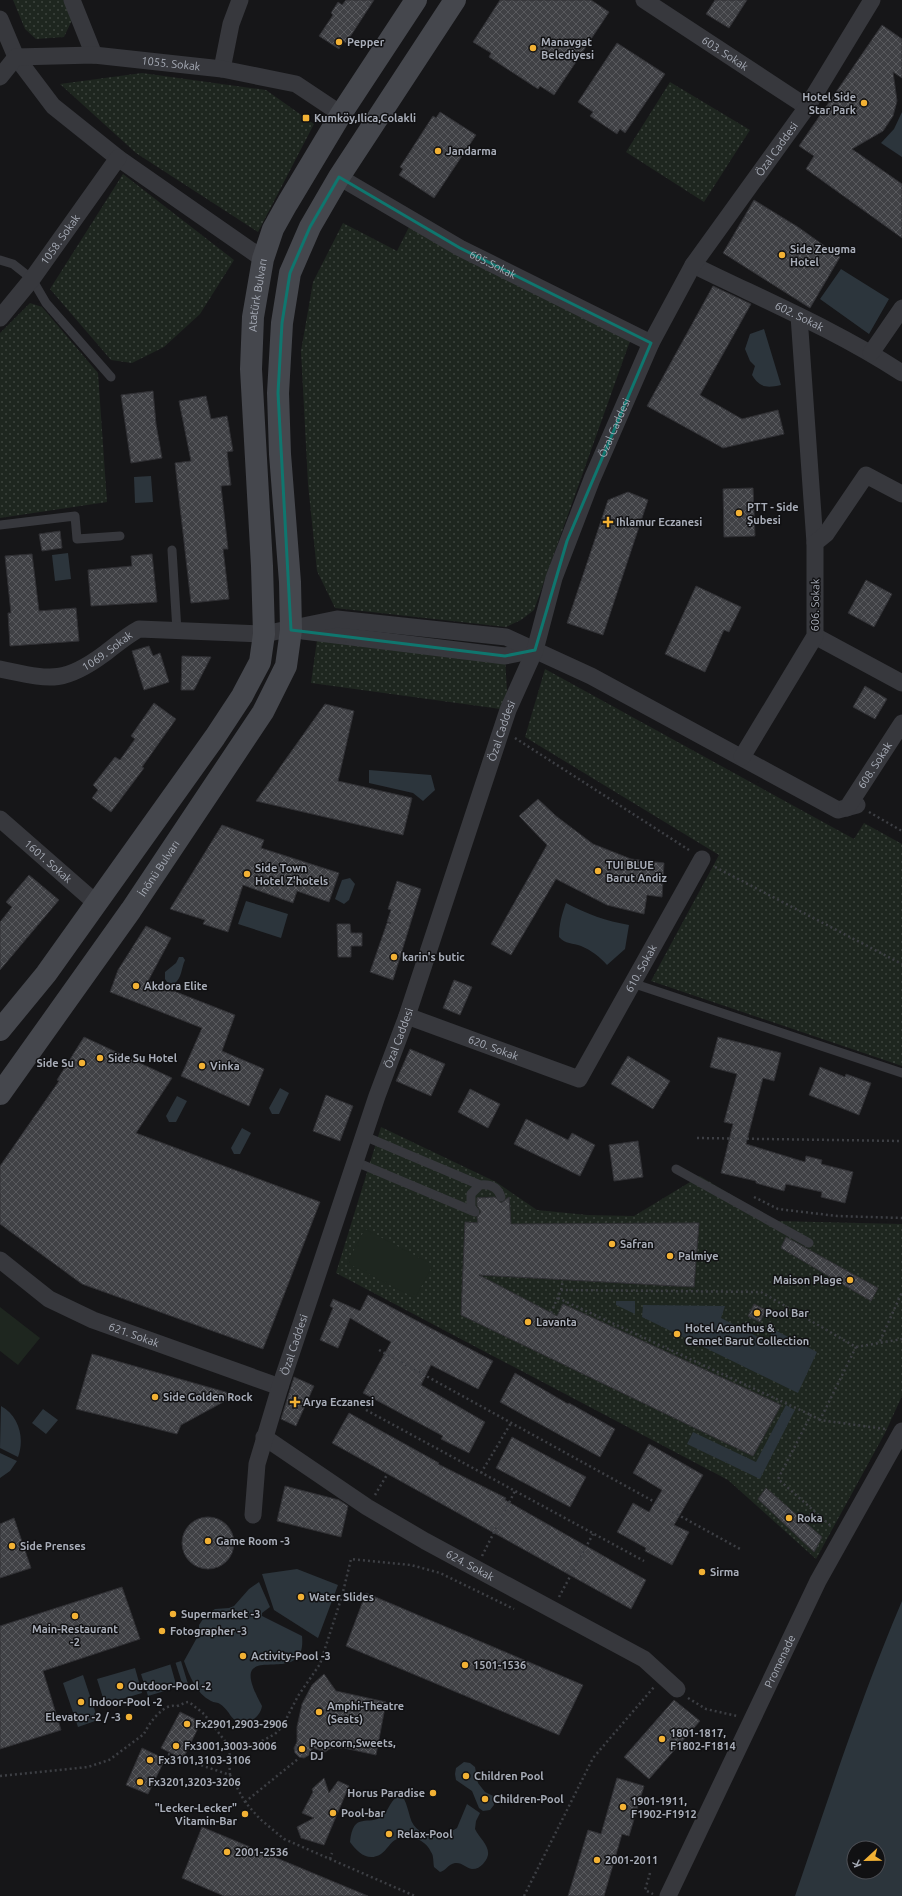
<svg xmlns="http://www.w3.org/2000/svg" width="902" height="1896" font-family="Ubuntu,sans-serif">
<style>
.grass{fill:url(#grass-dots)}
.garden{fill:#1e261f}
.water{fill:#2c353c;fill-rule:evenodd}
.pier{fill:#161618}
.building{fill:url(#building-cross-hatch);stroke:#303034}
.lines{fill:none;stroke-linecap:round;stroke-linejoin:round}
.path{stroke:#3d3f44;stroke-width:2.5;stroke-dasharray:2 3;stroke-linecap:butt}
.lane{stroke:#37383d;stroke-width:9}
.street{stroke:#37383d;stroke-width:17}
.secondary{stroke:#45474d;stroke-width:22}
.marked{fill:none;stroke:#0f766e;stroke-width:3;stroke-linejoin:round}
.poi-dot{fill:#f2b134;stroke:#111113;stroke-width:1.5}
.labels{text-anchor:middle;stroke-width:3;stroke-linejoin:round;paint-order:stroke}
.poi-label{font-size:11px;font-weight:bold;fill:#a8adb8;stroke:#111113;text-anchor:start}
.street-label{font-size:11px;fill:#a8adb8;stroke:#111113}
</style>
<defs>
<pattern id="grass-dots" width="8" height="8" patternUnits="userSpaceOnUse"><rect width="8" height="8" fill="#1e261f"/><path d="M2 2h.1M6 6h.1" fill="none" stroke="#3c433d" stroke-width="1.8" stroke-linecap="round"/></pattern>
<pattern id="building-cross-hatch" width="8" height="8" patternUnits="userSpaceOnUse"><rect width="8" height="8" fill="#404145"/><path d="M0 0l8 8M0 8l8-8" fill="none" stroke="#595a5e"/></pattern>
</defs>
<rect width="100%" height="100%" fill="#161618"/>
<path class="grass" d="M13 0H64L72 20 64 37 36 39 25 29Z
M142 73 266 90 314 124 258 232 136 153 60 84Z
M670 82 750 130 704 202 626 152Z
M123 174 234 260 200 314 164 347 132 363 111 360 50 289Z
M343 223 397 251 409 227 630 341 534 610 521 620 506 627 335 608 317 571 308 484 301 351 313 282Z
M30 303 42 307 98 373 107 502 0 518V333Z
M318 633 505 656 508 710 311 683Z
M545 669 854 839 864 823 902 844V1066L651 981 719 855 525 737Z
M381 1127 496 1182 537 1210 587 1215 634 1216 700 1176 775 1221 902 1224V1396L885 1433 816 1559 728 1480 336 1273Z"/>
<path class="garden" d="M365 1229 433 1265 415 1298 347 1263Z
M0 1307 40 1338 18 1365 0 1351Z"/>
<path class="water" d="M902 112V157L881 143 894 129Z
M841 269 889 299 869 334 820 299Z
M764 329 781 385C767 388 760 388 752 375L755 366 750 361 745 349 750 334Z
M151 476 153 502 135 503 134 477Z
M68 553 71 579 55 581 52 555Z
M369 770 431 775 435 790 423 801 413 793 369 783Z
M350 878 355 884 349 900 344 904 335 899 342 880Z
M246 901 288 914 281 938 238 924Z
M566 903C587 914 606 921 629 925L625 949 607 965C600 957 591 950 581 946 573 943 565 944 559 937 559 924 562 914 566 903Z
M179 957H183L185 960C181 969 182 978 174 984L167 982 165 979V972L176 963Z
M280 1088 289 1093 279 1114H272L269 1108Z
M177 1096 187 1101 176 1122H169L166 1116Z
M242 1128 251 1133 240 1154H234L231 1148Z
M616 1301H635V1314L616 1305Z
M643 1305 725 1306 721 1318 768 1342 773 1329 817 1352 798 1393 642 1317Z
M786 1405 795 1410 760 1479 687 1444 693 1432 756 1462Z
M1 1406C19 1416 25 1438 18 1457L0 1448Z
M43 1409 58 1420 46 1434 32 1423Z
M0 1453 17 1461 10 1471 0 1478Z
M297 1569 338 1585 318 1638 274 1610 262 1574Z
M259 1582 270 1607 262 1613V1616L302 1636C308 1695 220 1630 262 1706 261 1714 255 1718 250 1723 228 1723 234 1714 220 1704 218 1702 214 1703 211 1701 196 1693 190 1677 184 1661L199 1634V1625L205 1616 215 1609 229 1608 234 1606 249 1589Z
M902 1601V1896H795C829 1797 861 1697 902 1601ZM854 1848H878V1872H854Z
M181 1661 188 1684 148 1696 141 1674Z
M135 1668 142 1693 105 1704 97 1679Z
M83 1675 98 1720 78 1727 63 1683Z
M464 1762 470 1763 475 1767 478 1783 485 1792 493 1796 494 1805 490 1810 483 1811 479 1808 472 1791 456 1780 455 1774 456 1768Z
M397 1797 404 1799C407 1805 408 1810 410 1817 416 1839 442 1838 457 1828L467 1804 480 1813 476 1821 475 1829C481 1841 496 1850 483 1864 480 1867 477 1869 472 1869 466 1868 462 1862 455 1863 448 1864 446 1871 440 1872L434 1867C433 1862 434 1856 431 1852 426 1840 409 1833 397 1839 390 1842 387 1850 381 1854 368 1862 358 1853 350 1842 353 1810 369 1827 382 1816 389 1811 389 1802 397 1797Z"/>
<path class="pier" d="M175 1661 183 1686 177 1688 170 1663Z"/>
<path class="building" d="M346 0H374L346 43 343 41 339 49 319 36 333 15 331 13 338 2 342 5Z
M500 0H591L609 12 554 95 540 86 538 89 489 57 491 53 473 42Z
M715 0H747L729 28 706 14Z
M882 25 902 39V78L893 72 897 101 893 116 883 131 852 149 902 184V238L806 169 814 156 799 146Z
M617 43 665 74 625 133 620 129 617 134 590 116 593 112 578 102Z
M440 112 476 135 434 198 399 175 403 169 400 167 433 116 436 118Z
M754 200 798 227 840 257 810 308 723 253Z
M713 286 751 304 700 395 742 419 778 410 784 434 723 448 647 406Z
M153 391 156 424 162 458 131 463 121 395Z
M206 396 211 419 227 416 233 451 227 452 231 485 221 486 228 549H223L229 599 191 603 175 463 191 461 179 401Z
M753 488 755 536 724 537 723 489Z
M628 492 648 500 603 635 567 623 608 500Z
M60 531 62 548 42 551 39 534Z
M32 554 39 611 76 608 79 641 10 646 8 613H11L5 556Z
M152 554 157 602 91 606 88 570 132 566 131 556Z
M866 580 892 594 874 627 848 613Z
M696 586 741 607 729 632 724 630 705 672 665 654Z
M149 646 153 656 160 653 169 682 144 690 132 651Z
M182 656 211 657 194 690H181Z
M865 686 887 699 875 719 853 707Z
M154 703 176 719 142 767 144 768 111 812 92 798 98 790 93 785 115 757 120 760 135 739 131 736Z
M325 704 354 711 338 781 412 798 403 835 256 801Z
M538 799 556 816 593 844 631 859 664 863 662 897 647 895 644 914 607 905 556 879 511 955 491 944 547 845 519 816Z
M222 825 264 840 261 848 339 873 329 902 297 891 293 903 243 885 228 932 203 924 205 920 170 909Z
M29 875 59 900 0 970V922L12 907 6 902Z
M397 881 421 889 393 980 370 972 387 923H391L387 922 391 910 388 909Z
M337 924H350L351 933H362V946H351V957H338Z
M146 926 171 938 148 981 235 1015 222 1051 264 1069 249 1106 181 1076 202 1028 110 992 118 970Z
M454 980 472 987 460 1015 443 1008Z
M84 1037 172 1078 136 1133 320 1202 263 1349 82 1284 0 1224V1166L59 1081 57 1080Z
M718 1037 781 1053 774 1081 763 1078 746 1144 805 1162 806 1156 822 1160 821 1164 853 1172 845 1203 821 1197 822 1192 786 1184 784 1191 756 1183V1181L721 1173 733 1124 724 1122 737 1074 710 1067Z
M410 1049 445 1064 431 1096 396 1081Z
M628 1056 670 1081 653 1109 611 1084Z
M820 1067 845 1077 846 1074 871 1083 859 1115 809 1095Z
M470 1089 500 1104 488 1128 458 1112Z
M326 1095 353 1106 340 1141 313 1131Z
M526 1119 568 1140 572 1133 595 1145 580 1176 514 1144Z
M638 1141 643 1177 614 1181 609 1145Z
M495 1197 501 1203 509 1197 511 1224 699 1223 694 1287 479 1275 557 1316 563 1304 781 1405 753 1456 461 1315 465 1222 478 1223 477 1217 481 1212 477 1205V1198Z
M786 1237 878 1288 871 1301 781 1248Z
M368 1295 493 1361 478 1389 431 1365 421 1385 485 1422 469 1453 441 1439 443 1436 363 1393 391 1342 350 1318 338 1348 320 1340 333 1308 330 1306 333 1299 360 1311Z
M754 1304 766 1310 760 1322 748 1316Z
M92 1354 236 1395 181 1425 177 1434 76 1409Z
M515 1373 568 1404 569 1403 615 1429 600 1457 500 1402Z
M294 1377 314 1386 296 1426 281 1419Z
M349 1413 439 1463 438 1464 506 1498 505 1500 646 1580 631 1609 332 1443Z
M512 1437 586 1477 570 1507 496 1468Z
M649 1444 703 1475 674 1525 689 1532 672 1565 645 1551 646 1548 617 1532 633 1503 649 1512 662 1490 633 1473Z
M285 1486 339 1500 348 1506 341 1537 277 1521Z
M766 1488 822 1537 814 1552 758 1499Z
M182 1543a26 26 0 1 1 52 0a26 26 0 1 1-52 0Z
M14 1518 31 1568 0 1578V1524Z
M122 1587 140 1639 43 1671 61 1730 0 1749V1626Z
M366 1593 583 1685 559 1735 346 1646Z
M324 1674 336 1691 386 1702 376 1755 344 1748H331L325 1752 313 1748 309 1755 304 1758 299 1757 295 1753 294 1748 297 1742V1727L302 1704 312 1685Z
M674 1700 700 1721 649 1779 624 1757Z
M180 1712 201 1722 183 1759 161 1748Z
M142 1748 165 1759 148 1794 126 1785Z
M324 1778 329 1793 338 1781 349 1786 324 1845 301 1838 297 1827 314 1818 302 1813 313 1792 312 1789Z
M617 1778 644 1786 629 1836 622 1834 604 1896H568L588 1830 601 1834Z
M202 1827 368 1896H224L182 1878Z"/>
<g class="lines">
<path class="path" d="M515 738 689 850
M869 812 902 831
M715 867 902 964
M697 1138 902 1141
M754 1197 778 1209 837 1216 902 1218
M561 1290 563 1280
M558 1298 811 1415
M551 1313 561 1290 761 1292 856 1347 902 1339
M880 1341 902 1292
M856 1347 820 1420 885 1429
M379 1350 740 1549
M366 1410 644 1561
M820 1420 811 1415 778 1479 831 1526
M481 1473 511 1423
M375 1495 388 1473
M482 1556 515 1491
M559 1597 593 1534
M688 1698 706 1709 737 1716
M168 1754 230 1775 245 1802 260 1819 284 1839 415 1896
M230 1775 229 1758 231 1745
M0 1776 88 1767 109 1760 144 1734C148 1725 160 1708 171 1706 173 1705 175 1707 177 1706 182 1705 184 1702 189 1702L204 1714 225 1741 231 1745 258 1743 275 1734 282 1727 298 1696 320 1664 342 1596 351 1559 411 1565 440 1573 514 1609
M245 1802 298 1759
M330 1859 332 1853
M650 1873 645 1890 653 1894
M524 1896 593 1758 654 1687"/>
<path class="lane" d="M0 260 13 264 32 279 46 303 111 377
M0 525 75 516 77 539 120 536
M172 550 177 631
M632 983 902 1073
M364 1136 480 1185
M356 1162 475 1212
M676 1169 809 1243
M475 1212 471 1207V1194L480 1185C490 1184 498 1187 501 1197"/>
<g class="street">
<path d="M72 0 94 55"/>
<path id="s1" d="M644 0 807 107"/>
<path d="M0 19 16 57 53 106 118 158 263 259"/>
<path d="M222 69 231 24 240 0"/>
<path id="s2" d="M0 77 16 57 94 55 222 69 296 84 341 114"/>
<path id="s3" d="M339 177 460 248 651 343"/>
<path id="s4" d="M693 265C764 300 836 330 902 373"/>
<path d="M799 316 815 543"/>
<path id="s5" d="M0 318 32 279 118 158"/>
<path d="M871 353 902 308"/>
<path d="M303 631 505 656 535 650"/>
<path d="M815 636 902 683"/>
<path id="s6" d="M0 669C49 679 62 685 104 654 116 645 126 636 139 629L264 634 337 619 506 637 591 676 838 810 857 805"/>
<path d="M742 757 815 636V543L826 534 866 475 902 494"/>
<path id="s7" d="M847 808 902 723"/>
<path id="s8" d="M0 819 96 903"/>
<path id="s9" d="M407 1016 579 1079 702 859"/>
<path id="s10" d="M0 1260 49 1299 93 1320 280 1387"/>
<path id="s11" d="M264 1437 367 1507 425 1541 644 1659 677 1689"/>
<path id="s12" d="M253 1515 257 1464 280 1387 377 1096 407 1016 508 710 535 650 554 578 592 479 651 343 693 265 807 107 872 0"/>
<path id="s13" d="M668 1896 818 1581 902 1431"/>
</g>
<g class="secondary">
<path id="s14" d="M0 1030 46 974 215 737 242 696 260 662 264 634 262 566 251 369 253 317 263 259 273 229 287 204 341 114 416 0"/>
<path id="s15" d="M0 1094 131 910 263 712 286 666 291 630 290 582 280 454 278 393 282 323 290 273 310 227 339 177 455 0"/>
</g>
</g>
<path class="marked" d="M339 177 460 248 651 343 567 541 535 650 505 656 291 630 278 393 282 323 290 273 310 227Z"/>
<g class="poi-dot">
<circle cx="339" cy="42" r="4"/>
<circle cx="533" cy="48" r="4"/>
<circle cx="864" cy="103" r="4"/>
<rect x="302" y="114" width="8" height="8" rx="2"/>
<circle cx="438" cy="151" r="4"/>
<circle cx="782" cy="255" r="4"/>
<circle cx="739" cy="513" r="4"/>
<path d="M606 516h4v4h4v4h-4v4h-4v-4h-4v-4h4z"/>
<circle cx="598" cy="871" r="4"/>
<circle cx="247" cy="874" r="4"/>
<circle cx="394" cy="957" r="4"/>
<circle cx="136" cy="986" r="4"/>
<circle cx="100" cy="1058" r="4"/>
<circle cx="82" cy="1063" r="4"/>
<circle cx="202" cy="1066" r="4"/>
<circle cx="612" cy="1244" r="4"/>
<circle cx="670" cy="1256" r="4"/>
<circle cx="850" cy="1280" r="4"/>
<circle cx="757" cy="1313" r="4"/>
<circle cx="528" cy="1322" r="4"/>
<circle cx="677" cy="1334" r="4"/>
<circle cx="155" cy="1397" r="4"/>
<path d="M293 1396h4v4h4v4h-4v4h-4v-4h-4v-4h4z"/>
<circle cx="789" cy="1518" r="4"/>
<circle cx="208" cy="1541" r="4"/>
<circle cx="12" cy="1546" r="4"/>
<circle cx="702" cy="1572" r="4"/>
<circle cx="301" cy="1597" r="4"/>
<circle cx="173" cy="1614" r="4"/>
<circle cx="75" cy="1616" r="4"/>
<circle cx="162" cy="1631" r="4"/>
<circle cx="243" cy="1656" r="4"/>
<circle cx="465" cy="1665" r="4"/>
<circle cx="120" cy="1686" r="4"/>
<circle cx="81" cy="1702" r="4"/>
<circle cx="319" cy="1712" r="4"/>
<circle cx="129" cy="1717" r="4"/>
<circle cx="187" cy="1724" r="4"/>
<circle cx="662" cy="1739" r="4"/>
<circle cx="176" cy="1746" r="4"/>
<circle cx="302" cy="1749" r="4"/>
<circle cx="150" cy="1760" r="4"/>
<circle cx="466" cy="1776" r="4"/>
<circle cx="140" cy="1782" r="4"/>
<circle cx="433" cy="1793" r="4"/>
<circle cx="485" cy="1799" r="4"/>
<circle cx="623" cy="1807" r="4"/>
<circle cx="333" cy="1813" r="4"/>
<circle cx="245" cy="1814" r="4"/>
<circle cx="389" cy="1834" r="4"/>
<circle cx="227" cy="1852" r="4"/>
<circle cx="597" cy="1860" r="4"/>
</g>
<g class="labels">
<g class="poi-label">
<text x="347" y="46">Pepper</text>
<text x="541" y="46">Manavgat<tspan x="541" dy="13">Belediyesi</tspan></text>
<text x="856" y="101" text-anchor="end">Hotel Side<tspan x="856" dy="13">Star Park</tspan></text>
<text x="314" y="122">Kumköy,Ilica,Colakli</text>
<text x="446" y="155">Jandarma</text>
<text x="790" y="253">Side Zeugma<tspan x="790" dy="13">Hotel</tspan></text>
<text x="747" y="511">PTT - Side<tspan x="747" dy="13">Şubesi</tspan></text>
<text x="616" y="526">Ihlamur Eczanesi</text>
<text x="606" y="869">TUI BLUE<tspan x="606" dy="13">Barut Andiz</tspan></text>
<text x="255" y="872">Side Town<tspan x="255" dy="13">Hotel Z'hotels</tspan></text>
<text x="402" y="961">karin's butic</text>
<text x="144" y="990">Akdora Elite</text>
<text x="108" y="1062">Side Su Hotel</text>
<text x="74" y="1067" text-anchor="end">Side Su</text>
<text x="210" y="1070">Vinka</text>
<text x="620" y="1248">Safran</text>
<text x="678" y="1260">Palmiye</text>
<text x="842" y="1284" text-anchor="end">Maison Plage</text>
<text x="765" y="1317">Pool Bar</text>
<text x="536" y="1326">Lavanta</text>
<text x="685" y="1332">Hotel Acanthus &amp;<tspan x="685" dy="13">Cennet Barut Collection</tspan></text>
<text x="163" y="1401">Side Golden Rock</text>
<text x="303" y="1406">Arya Eczanesi</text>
<text x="797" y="1522">Roka</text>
<text x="216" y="1545">Game Room -3</text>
<text x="20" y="1550">Side Prenses</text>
<text x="710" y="1576">Sirma</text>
<text x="309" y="1601">Water Slides</text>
<text x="181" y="1618">Supermarket -3</text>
<text x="75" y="1633" text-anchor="middle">Main-Restaurant<tspan x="75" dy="13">-2</tspan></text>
<text x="170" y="1635">Fotographer -3</text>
<text x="251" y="1660">Activity-Pool -3</text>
<text x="473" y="1669">1501-1536</text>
<text x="128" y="1690">Outdoor-Pool -2</text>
<text x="89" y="1706">Indoor-Pool -2</text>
<text x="327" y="1710">Amphi-Theatre<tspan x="327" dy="13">(Seats)</tspan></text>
<text x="121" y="1721" text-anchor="end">Elevator -2 / -3</text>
<text x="195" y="1728">Fx2901,2903-2906</text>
<text x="670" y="1737">1801-1817,<tspan x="670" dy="13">F1802-F1814</tspan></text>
<text x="310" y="1747">Popcorn,Sweets,<tspan x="310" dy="13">DJ</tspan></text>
<text x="184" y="1750">Fx3001,3003-3006</text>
<text x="158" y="1764">Fx3101,3103-3106</text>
<text x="474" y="1780">Children Pool</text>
<text x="148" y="1786">Fx3201,3203-3206</text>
<text x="425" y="1797" text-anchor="end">Horus Paradise</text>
<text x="493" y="1803">Children-Pool</text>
<text x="631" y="1805">1901-1911,<tspan x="631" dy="13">F1902-F1912</tspan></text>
<text x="237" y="1812" text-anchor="end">"Lecker-Lecker"<tspan x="237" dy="13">Vitamin-Bar</tspan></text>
<text x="341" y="1817">Pool-bar</text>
<text x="397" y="1838">Relax-Pool</text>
<text x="235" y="1856">2001-2536</text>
<text x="605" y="1864">2001-2011</text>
</g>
<g class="street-label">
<text dy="4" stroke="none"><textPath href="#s1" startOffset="97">603. Sokak</textPath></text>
<text dy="4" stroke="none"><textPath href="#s2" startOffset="181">1055. Sokak</textPath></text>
<text dy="4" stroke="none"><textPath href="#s12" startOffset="1472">Özal Caddesi</textPath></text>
<text dy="4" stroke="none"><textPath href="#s5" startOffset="99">1058. Sokak</textPath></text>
<text dy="4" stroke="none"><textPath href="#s3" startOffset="177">605.Sokak</textPath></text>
<text dy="4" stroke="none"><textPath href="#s14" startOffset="819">Atatürk Bulvarı</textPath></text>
<text dy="4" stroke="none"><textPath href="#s4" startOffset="118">602. Sokak</textPath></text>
<text dy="4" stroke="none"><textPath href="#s12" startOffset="1148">Özal Caddesi</textPath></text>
<text transform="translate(815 605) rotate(-89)" y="4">606. Sokak</text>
<text dy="4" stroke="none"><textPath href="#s6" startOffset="115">1069. Sokak</textPath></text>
<text dy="4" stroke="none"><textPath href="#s12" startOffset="824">Özal Caddesi</textPath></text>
<text dy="4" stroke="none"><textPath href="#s7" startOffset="51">608. Sokak</textPath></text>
<text dy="4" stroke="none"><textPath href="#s8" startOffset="64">1601. Sokak</textPath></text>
<text dy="4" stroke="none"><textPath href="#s15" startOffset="276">İnönü Bulvarı</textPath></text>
<text dy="4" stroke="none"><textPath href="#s9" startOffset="310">610. Sokak</textPath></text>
<text dy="4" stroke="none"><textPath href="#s12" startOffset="500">Özal Caddesi</textPath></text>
<text dy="4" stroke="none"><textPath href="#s9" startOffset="92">620. Sokak</textPath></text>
<text dy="4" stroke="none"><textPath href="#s10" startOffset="155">621. Sokak</textPath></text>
<text dy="4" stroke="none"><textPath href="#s12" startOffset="176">Özal Caddesi</textPath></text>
<text dy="4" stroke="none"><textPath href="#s11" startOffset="243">624. Sokak</textPath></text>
<text dy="4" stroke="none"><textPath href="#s13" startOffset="260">Promenade</textPath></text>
</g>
</g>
<g transform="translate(866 1860) rotate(248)"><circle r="19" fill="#111113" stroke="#4d4f55"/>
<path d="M0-3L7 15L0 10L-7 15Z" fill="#f2b134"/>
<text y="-6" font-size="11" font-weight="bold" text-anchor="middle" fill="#a8adb8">K</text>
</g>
</svg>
